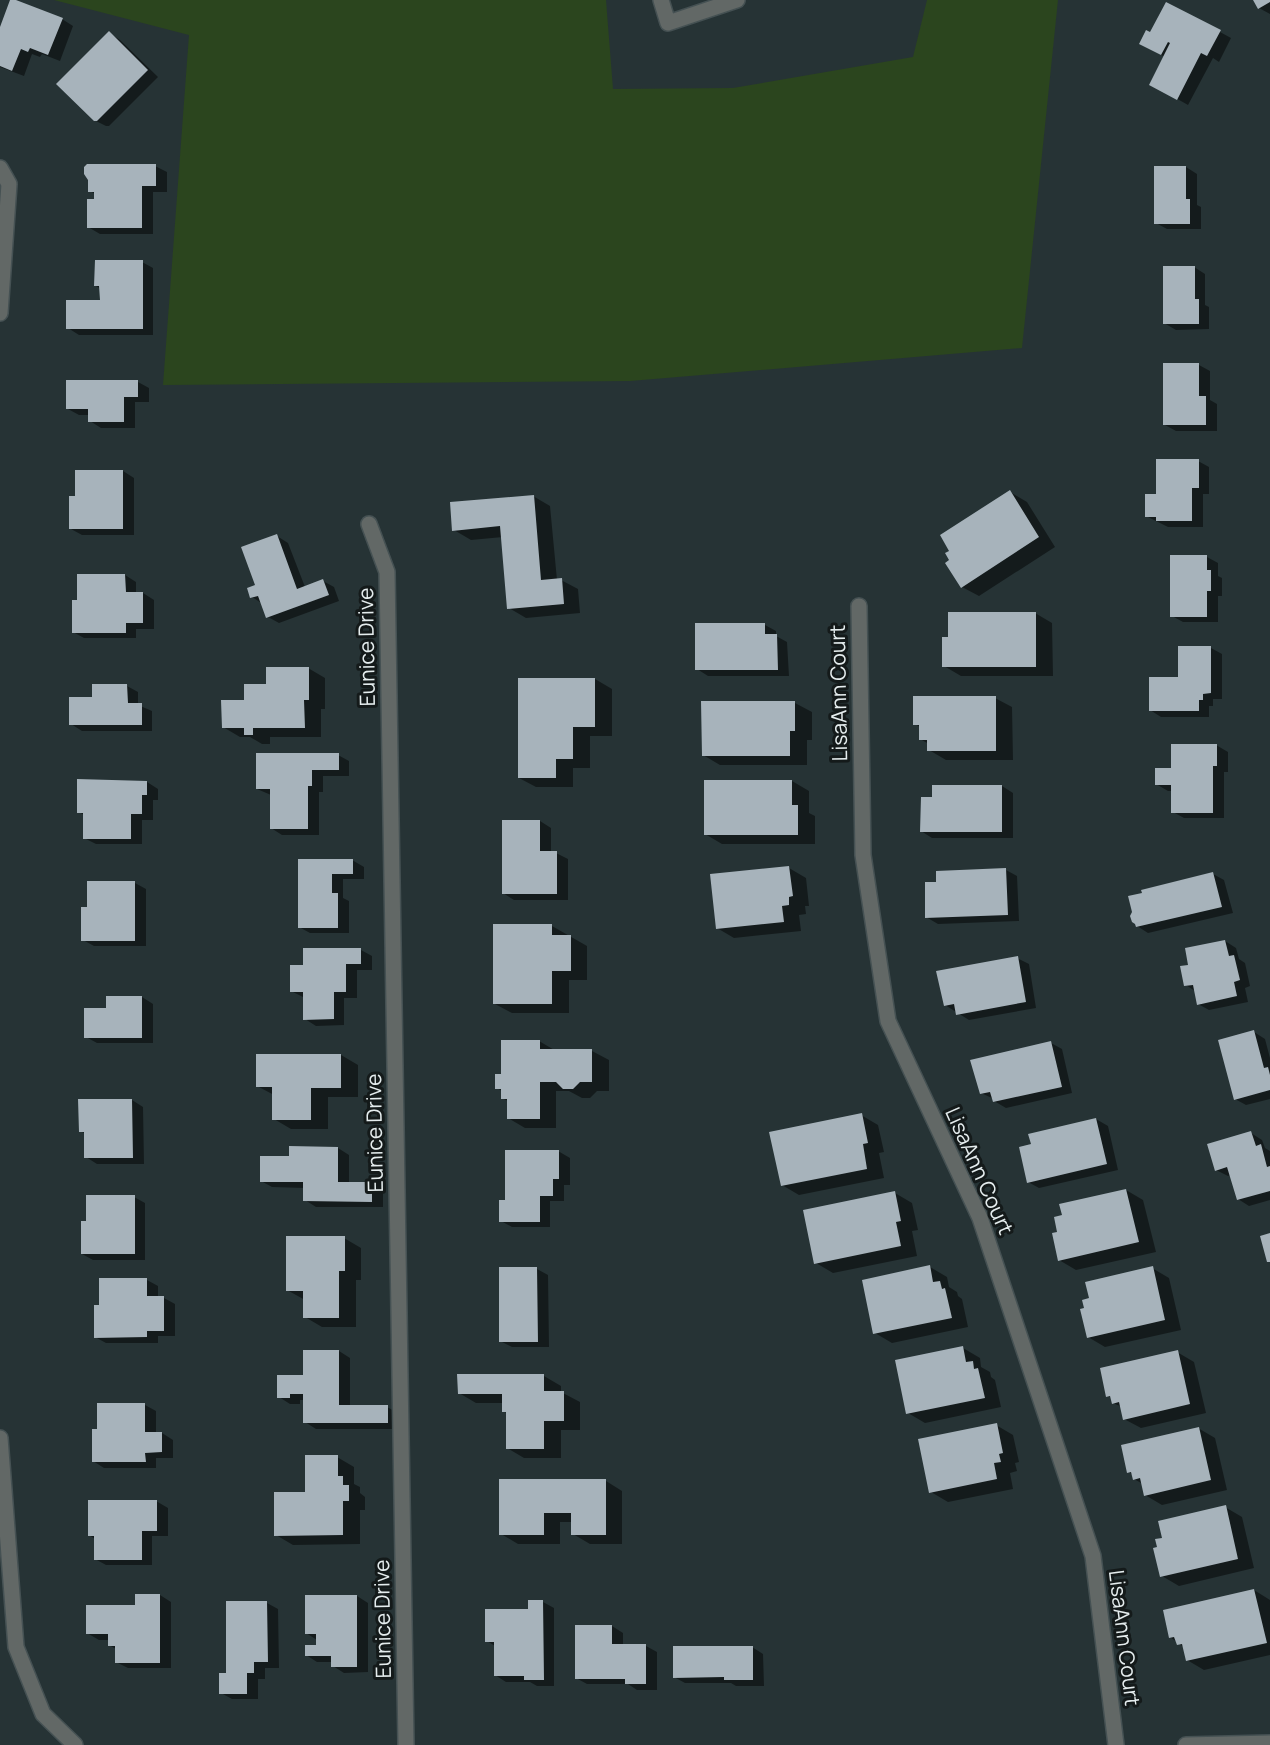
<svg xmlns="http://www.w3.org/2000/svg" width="1270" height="1745" font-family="Manrope,sans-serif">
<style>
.green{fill:#2b451e}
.shadow{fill:#0007}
.building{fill:#a7b3bb}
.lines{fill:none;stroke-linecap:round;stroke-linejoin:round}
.minor-casing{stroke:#455153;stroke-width:18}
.minor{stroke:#626866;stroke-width:15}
.labels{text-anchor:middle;stroke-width:6;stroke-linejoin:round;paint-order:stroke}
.street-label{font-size:21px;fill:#e5edee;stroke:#141a1a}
</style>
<rect width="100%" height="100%" fill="#263335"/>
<path class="green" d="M54 0H606L613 89 733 88 913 57 927 0H1058L1022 348 630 381 163 385 189 35Z"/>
<path class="shadow" d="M1255 0H1270V14L1259 8Z
M62 19 73 26 60 61 42 54 40 57 32 54 24 76 0 67V31Z
M1220 32 1231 38 1219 62 1213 58 1188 105 1151 84 1165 57 1141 43Z
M109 33 120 40 158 77 109 126H106L94 120Z
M155 166 167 172V192H153V234H100L88 227 95 201V194L90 191Z
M1186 167 1197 174V205L1201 207V229H1167L1156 223Z
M142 262 153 268V335H79L68 328 101 302V289L96 286Z
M1194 267 1205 274V305L1209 307V329L1176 330 1164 323Z
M1199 365 1210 371V400L1217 404V431H1176L1165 425Z
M138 382 149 388V402H135V428H101L90 421V415H79L68 409Z
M1198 461 1209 467V494H1203V527H1168L1146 516 1157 495Z
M123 471 134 478V535H82L71 529Z
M1010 492 1027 502 1055 547 979 596 962 587Z
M533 496 550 506 557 580H561L578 589 580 613 526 618 509 608 503 537 471 540 454 530Z
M277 536 288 543 305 587 323 581 334 587 339 601 279 623 268 617 263 604 252 597Z
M1207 557 1218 563V576L1222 578V596H1218V622H1183L1172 616Z
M125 575 136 582V593H143L154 600V629H136V638H84L73 632 79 601Z
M1035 613 1052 623 1053 676H961L944 666Z
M697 625H765L776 631V636L787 642 789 676H708L697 669Z
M1211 648 1222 654V699H1213V706H1209V717H1161L1150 710 1179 679Z
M308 668 325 678V709H321V737H270V744H262L250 737H240L223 727 245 702 267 685Z
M595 679 612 689V736H590V768H573V787H536L519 778Z
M127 686 138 692V705L152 711V731H82L71 724 93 698Z
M995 698 1012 707 1013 760H946L929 750V744L920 739V727L915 724Z
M795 703 812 712V740H807V765H720L703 755Z
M1216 745 1228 752V772H1224V818H1184L1173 812V791H1168L1156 784 1173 770Z
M338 755 349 761V776H323V792H319V835H282L271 828V795L257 789Z
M792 781 809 791V813L815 816V844H722L705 834Z
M133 782H147L158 789V800H153V820H142V844H96L84 838V815L79 812Z
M1002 786 1013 793V838H932L921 831 934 798V787Z
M540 821 551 828V853H556L568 859V900H514L503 893Z
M299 860H352L364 867V879H343V898L349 901V933H310L299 927Z
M789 868 806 878 809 906H805L806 914 799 915 801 931 734 938 717 928Z
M1006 870 1017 876 1019 921 938 924 926 917Z
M1213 874 1224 880 1233 913 1148 933 1137 926Z
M135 883 146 889V946H94L83 940 89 909Z
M495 926H552L587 946V980H569V1013H512L495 1004Z
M1225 941 1236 948 1239 959 1245 963 1250 986 1245 988 1248 1002 1209 1010 1198 1004 1195 991 1186 985 1190 966Z
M361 950 372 956V970H357V998H344V1025L316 1026 305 1019V998L291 991 305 966Z
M1017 958 1029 964 1036 1008 969 1020 945 1005Z
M142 997 153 1004V1043H97L86 1037 108 1010Z
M1254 1032 1265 1039 1270 1058V1099L1246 1105 1235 1099Z
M539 1041 556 1051H592L609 1060V1091H597L590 1098H582L569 1091H556V1128H525L508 1118V1101L502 1098V1091L497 1088Z
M1051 1043 1062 1049 1072 1093 1006 1108 994 1101V1099L981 1093Z
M341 1055 358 1065V1097H328V1129H291L274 1119V1095L257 1086Z
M132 1100 143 1107 144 1164H97L86 1157V1134L80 1131Z
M861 1115 878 1125 884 1152 879 1153 884 1178 799 1195 782 1185Z
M1096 1119 1108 1126 1118 1170 1039 1188 1028 1182Z
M1251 1133 1262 1140 1265 1148 1270 1151V1200L1249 1206 1238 1199 1231 1175 1228 1176 1216 1170Z
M338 1148 349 1155V1183L372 1184 383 1190V1207H316L305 1200V1188L272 1187 261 1181 291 1158Z
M558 1151 570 1158V1185H564V1201H550V1227H512L501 1221 507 1201Z
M1126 1190 1143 1200 1156 1252 1076 1270 1059 1260Z
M895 1193 912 1203 918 1230 912 1231 917 1256 833 1273 816 1263Z
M134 1197 145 1203V1260H93L82 1254 87 1223Z
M344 1238 361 1248V1280H356V1327H322L305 1317V1300L287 1290Z
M930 1267 947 1277 949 1287 957 1292 958 1296 962 1299 968 1327 892 1343 875 1333Z
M1152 1268 1169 1278 1181 1330 1105 1347 1088 1337 1086 1309 1091 1299Z
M537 1269 548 1275 549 1347H512L500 1341Z
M100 1280H147L158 1286V1298H164L175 1304V1336H158V1343H106L95 1337 100 1306Z
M963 1348 980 1358 981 1367 990 1372 991 1377 995 1380 1001 1407 925 1423 908 1413Z
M339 1351 350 1358V1407H387L398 1413V1429H316L305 1422V1400H300V1404H290L279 1397Z
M1177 1352 1194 1362 1206 1413 1141 1428 1124 1419 1122 1407 1113 1403 1112 1398 1108 1396Z
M459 1376H544L561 1386V1392L580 1402V1430H561V1458H524L507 1448V1413L503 1411V1403H476L459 1393Z
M145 1405 156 1411V1433H162L173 1440V1458H156V1468H104L93 1461 99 1431Z
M996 1425 1013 1435 1019 1462 1015 1463 1017 1471 1010 1473 1013 1489 948 1502 931 1492Z
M1198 1428 1215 1438 1227 1490 1162 1505 1145 1495 1143 1484 1134 1479 1133 1475 1129 1472Z
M337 1457 354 1467V1484L360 1487V1493L365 1497V1510H360V1544L293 1545 276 1535 306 1494Z
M606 1481 622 1491V1544H590L573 1534V1522H560V1544H518L501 1534Z
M156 1501 168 1508V1536H152V1565H106L95 1559V1539L89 1535Z
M1225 1507 1242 1517 1254 1568 1179 1586 1162 1576 1159 1548 1164 1539Z
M1254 1590 1270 1600V1655L1204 1670 1187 1660 1185 1648 1170 1637Z
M160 1595 171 1602V1668H128L116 1662V1649L109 1645V1640H99L87 1633Z
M357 1596 368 1603V1672L344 1673 333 1666V1662H317L306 1655 317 1647V1640L306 1633Z
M543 1602 554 1608V1686H537L530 1682H506L495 1675V1646L487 1641Z
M267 1603 278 1609 279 1668H265V1679H258V1699H232L221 1693 228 1675Z
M612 1626 623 1633V1646H646L657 1652V1690H637L628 1684H587L576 1678Z
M752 1647 763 1654 764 1686H736L731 1683H685L674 1677Z"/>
<path class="building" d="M10 0H16L63 18 48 55 30 48 28 52 21 49 12 71 0 66V27Z
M1253 0H1270V2L1258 9Z
M1166 2 1221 30 1207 56 1201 53 1177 100 1149 85 1170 43 1168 42 1161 55 1139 44 1146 30 1150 32Z
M109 31 148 70 97 121H94L56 84Z
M87 164H156V186H142V228H87V199H94V192H88V180L84 174V167Z
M1154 166H1186V199H1190V224H1154Z
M95 260H143V329H66V300H100L99 286H94Z
M1163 266H1195V299H1199V324H1163Z
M1163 363H1199V396H1206V425H1163Z
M66 380H138V397H124V422H88V409H66Z
M1156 459H1199V488H1192V521H1156V517H1145V494H1156Z
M75 470H123V529H69V496H75Z
M1010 490 1039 537 961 588 945 563 949 560 945 553 949 551 940 535Z
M534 495 541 580 562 578 564 604 507 609 500 526 452 531 450 502Z
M277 534 297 589 323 579 329 595 266 618 258 596 250 598 247 588 255 585 241 547Z
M1170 555H1207V570H1211V591H1207V617H1170Z
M77 574H125L126 592H143V623H126V633H72V600H77Z
M948 612H1036V667H942V637H948Z
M695 623H765V634H777L778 670H695Z
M1178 646H1211V693L1203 694V700H1199V711H1149V677H1178Z
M266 667H309V700H304L305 728H253V735H244V728H222L221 700H244V684H266Z
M518 678H595V727H573V759H556V778H518Z
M92 684H127L128 703H142V725H69V697H92Z
M913 696H996V751H927V740H919V725H913Z
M701 701H795V731H790V756H702Z
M1171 744H1217V766H1213V813H1171V785H1155V768H1171Z
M256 753H339V770H312V786H308V829H270V789H256Z
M77 779 147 781V795H142V814H131V839H83V813H77Z
M704 780H792V805H798V835H704Z
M932 785H1002V832H920L921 797H932Z
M502 820H540V851H557V894H502Z
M298 859H353V874H332V893H338V928H298Z
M789 866 793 896 789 897V905L782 906 784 922 716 929 710 874Z
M1006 868 1008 915 925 918V882H936V871Z
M1213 872 1222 907 1136 927 1135 924 1132 922 1130 916 1132 912 1128 896 1142 893 1141 890Z
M87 881H135V941H81V907H87Z
M493 924H552V935H571V971H552V1004H493Z
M1225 940 1229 956 1234 955 1240 980 1234 982 1237 996 1197 1005 1193 985 1184 986 1180 966 1188 965 1185 948Z
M303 948H361V964H346V992H334V1019L303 1020V992H290V965H303Z
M1018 956 1026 1002 956 1015 954 1004 944 1006 936 971Z
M106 996H142V1038H84V1008H106Z
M1254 1030 1264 1068 1268 1067 1270 1075V1090L1234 1100 1218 1040Z
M501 1040H540V1049H592V1082H580L573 1089H563L556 1082H540V1119H507V1099H501V1089H495V1074H501Z
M1051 1041 1062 1087 993 1102 990 1092 980 1094 970 1060Z
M256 1054H341V1088H311V1120H272V1087H256Z
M78 1099H132L133 1158H84V1132H79Z
M862 1113 868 1143 863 1144 867 1169 781 1186 769 1132Z
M1096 1118 1107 1164 1027 1183 1019 1147 1031 1144 1028 1134Z
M1251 1131 1256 1146 1261 1144 1267 1167 1270 1166V1191L1237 1200 1227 1167 1215 1171 1207 1144Z
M289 1146 338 1147V1182H372V1202L303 1201V1182H260V1156H289Z
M505 1150H559V1179H553V1196H540V1222H499V1200H505Z
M1126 1189 1139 1242 1058 1261 1052 1233 1057 1232 1054 1217 1062 1215 1059 1204Z
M895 1191 901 1221 896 1222 901 1246 814 1264 803 1210Z
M86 1195H135V1254H81V1221H86Z
M1270 1233V1262H1267L1260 1236Z
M286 1236H345V1271H339V1318H303V1291H286Z
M930 1265 933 1282 940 1281 942 1289 945 1288 952 1318 873 1334 862 1280Z
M1153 1266 1165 1320 1087 1338 1080 1309 1084 1308 1082 1300 1089 1298 1085 1282Z
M499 1267H537L538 1342H499Z
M99 1278H147V1296H164V1331H147V1337L94 1338V1305H99Z
M963 1346 966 1362 973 1361 974 1369 978 1368 985 1398 906 1414 895 1360Z
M303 1350H339V1405H388V1423H303V1394H290V1398H277V1375H303Z
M1178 1350 1190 1404 1123 1420 1119 1402 1112 1404 1110 1396 1106 1397 1100 1368Z
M457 1374H544V1391H564V1421H544V1449H506V1412H502V1394H458Z
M97 1403H145V1432H162V1452L145 1453 146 1462H92V1429H97Z
M997 1423 1003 1453 999 1454 1001 1462 994 1463 997 1479 929 1493 918 1439Z
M1199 1427 1211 1480 1144 1496 1140 1478 1133 1480 1131 1472 1127 1473 1121 1445Z
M305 1455H338V1476H343V1485H349V1501H343V1535L274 1536V1492H305Z
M499 1479H606V1535H571V1513H544V1535H499Z
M88 1500H157V1531H142V1560H94V1536H88Z
M1226 1505 1238 1559 1160 1577 1153 1548 1157 1547 1155 1539 1162 1538 1158 1521Z
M1254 1589 1267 1643 1186 1661 1182 1644 1177 1645 1174 1637 1169 1638 1163 1610Z
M135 1594H160V1663H115V1646H108V1634H86V1605H135Z
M305 1595H357V1667H331V1656H305V1645H316V1634H305Z
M528 1600H543L544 1680H524V1676H494V1642H485V1609H528Z
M226 1601H267L268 1662H254V1673H247V1694H219V1673H226Z
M575 1625H612V1644H646V1684H625V1679H575Z
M673 1646H753V1680H724V1677L673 1678Z"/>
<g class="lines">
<defs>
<path id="minor" d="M661 0 668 23 737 0
M0 168 9 184 0 313
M369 524 387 572 406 1745
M859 606 863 855 888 1021 980 1218 1093 1556 1116 1745
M0 1438 16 1647 43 1714 75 1745
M1186 1745 1270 1743"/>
</defs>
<use href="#minor" class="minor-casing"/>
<use href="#minor" class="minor"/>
</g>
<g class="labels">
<g class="street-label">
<text transform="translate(367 647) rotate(-91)" y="7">Eunice Drive</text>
<text transform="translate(839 693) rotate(-91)" y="7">LisaAnn Court</text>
<text transform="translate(375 1133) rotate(-91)" y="7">Eunice Drive</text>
<text transform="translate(979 1171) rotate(66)" y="7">LisaAnn Court</text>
<text transform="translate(383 1619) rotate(-91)" y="7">Eunice Drive</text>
<text transform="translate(1124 1638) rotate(83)" y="7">LisaAnn Court</text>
</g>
</g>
</svg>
